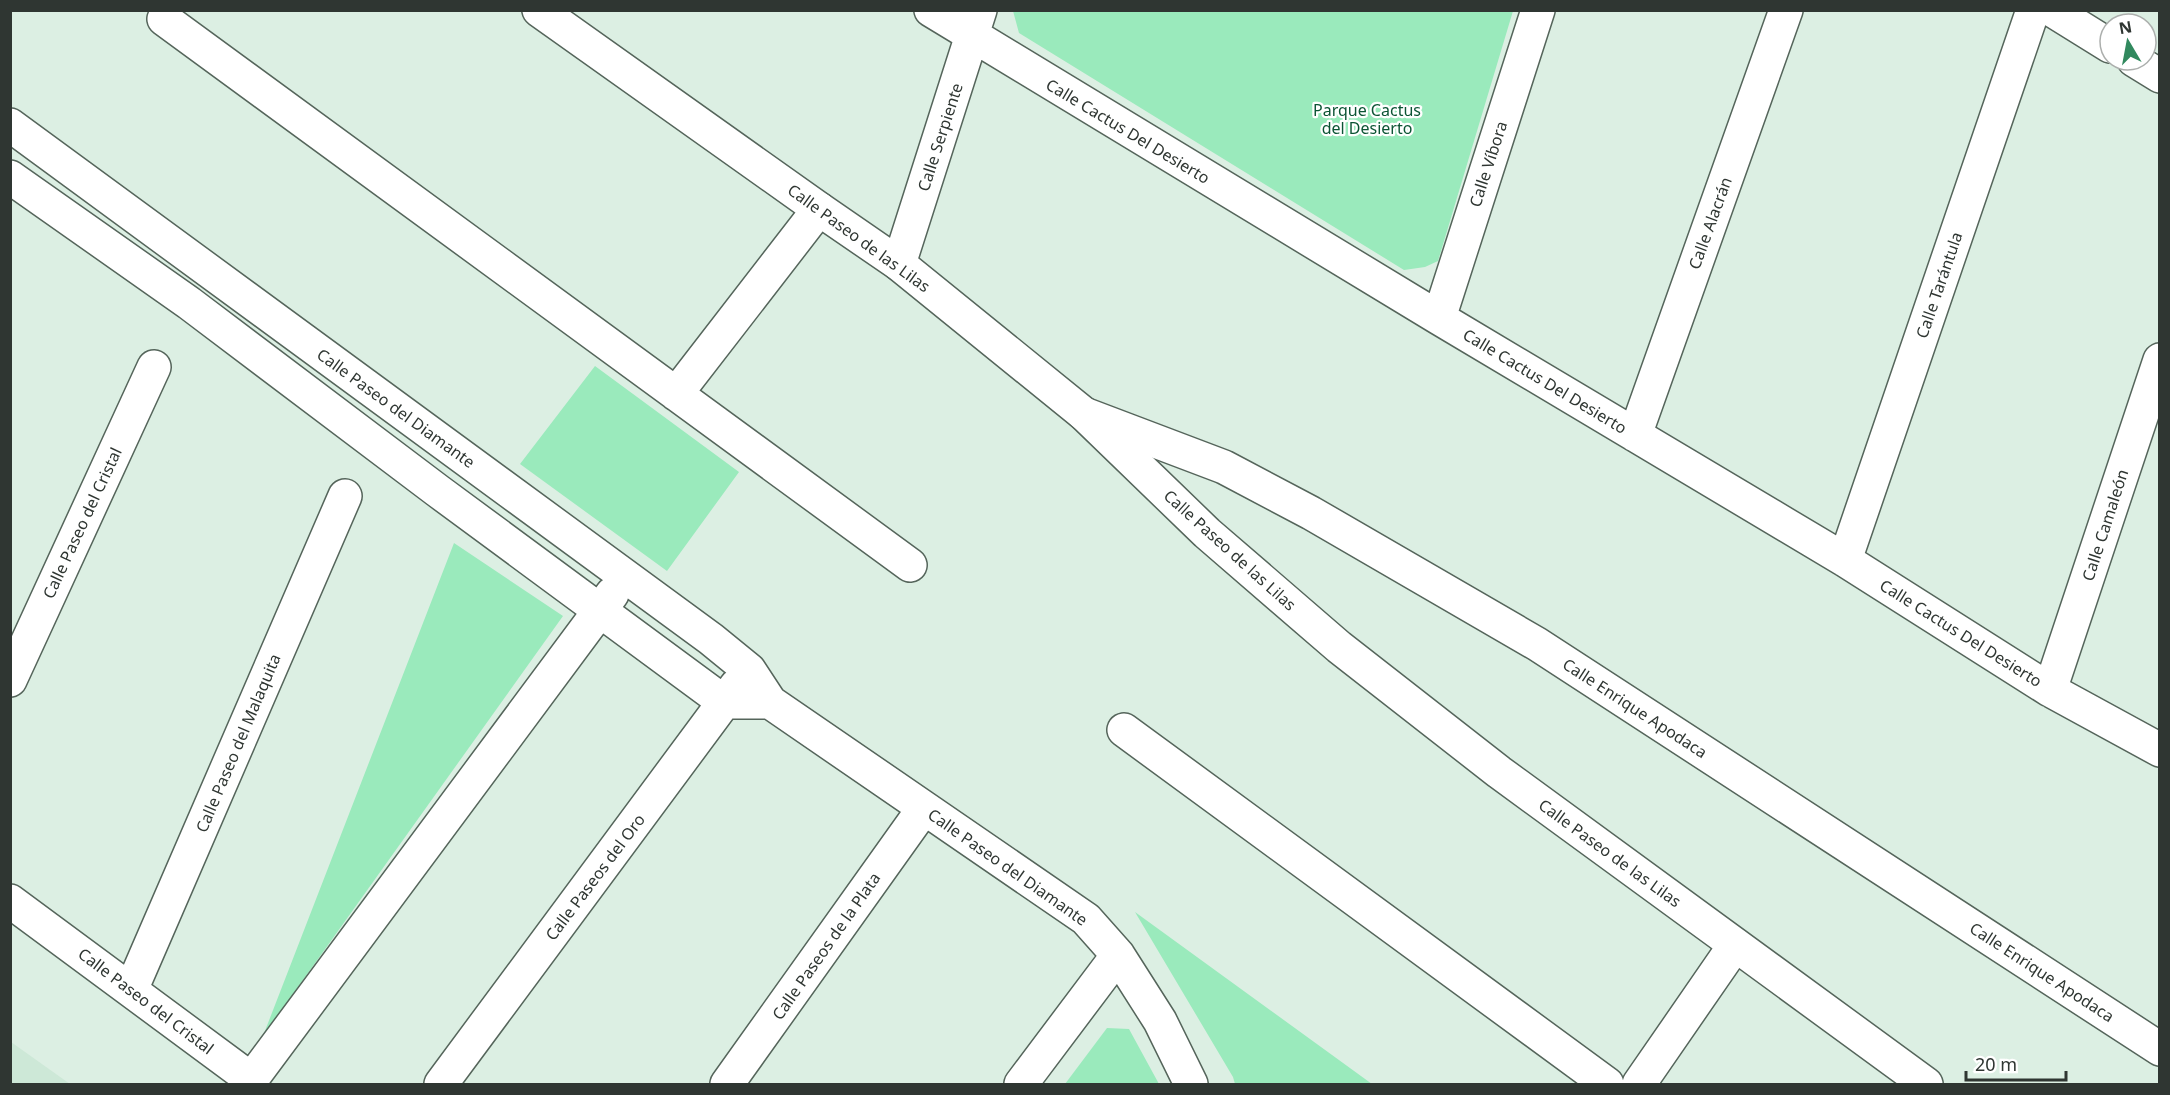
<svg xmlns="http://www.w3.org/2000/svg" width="2170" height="1095" font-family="'Noto Sans',sans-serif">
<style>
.built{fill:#cde8d7}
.green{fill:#9aeabc}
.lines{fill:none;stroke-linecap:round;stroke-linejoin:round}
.minor-casing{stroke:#55655b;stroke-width:36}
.tertiary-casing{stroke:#55655b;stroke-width:36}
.minor{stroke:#fff;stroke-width:33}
.tertiary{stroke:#fff;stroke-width:33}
.labels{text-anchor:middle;stroke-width:4.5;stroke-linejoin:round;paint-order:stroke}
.park-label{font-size:16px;fill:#0b5434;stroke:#fff}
.street-label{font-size:16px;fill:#2f3632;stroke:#fff}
</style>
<rect width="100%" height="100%" fill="#dcefe3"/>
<path class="built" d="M10 1042H11L70 1084H11Z"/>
<path class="green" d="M1013 11V10L1513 11 1438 261 1425 267 1404 270 1019 33Z
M595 366 739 472 667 571 520 464Z
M454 543 563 616 263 1036Z
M1135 912 1372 1084H1235L1233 1077Z
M1107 1028 1129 1029 1159 1084H1065Z"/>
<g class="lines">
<defs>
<path id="minor" d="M931 10 1439 318 1845 560 2050 690 2160 750
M2052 10 2110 46
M164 19 910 565
M2134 60 2160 76
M10 125 711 639 749 670 770 702 1086 919 1118 955 1160 1021 1191 1084
M10 177 189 303 438 491 724 702H770
M899 264 980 10
M1439 318 1538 10
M676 394 819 209
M1084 414 1224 467 1311 513 1537 644 2160 1049
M1635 435 1786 10
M1845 560 2033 10
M10 680 154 367
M2050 690 2160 360
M1124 730 1607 1084
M10 901 252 1080
M131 990 345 496
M248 1084 612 594
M441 1084 736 686
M727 1084 924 808
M1021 1084 1118 955
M1639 1084 1735 945"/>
<path id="tertiary" d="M539 10 819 209 899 264 1084 414 1207 533 1339 647 1499 772 1926 1084"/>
</defs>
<use href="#minor" class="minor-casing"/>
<use href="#tertiary" class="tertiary-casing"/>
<use href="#minor" class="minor"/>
<use href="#tertiary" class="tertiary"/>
</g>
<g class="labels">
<g class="park-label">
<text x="1367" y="116">Parque Cactus<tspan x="1367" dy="18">del Desierto</tspan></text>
</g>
<g class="street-label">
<text transform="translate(1128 131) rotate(31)" y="6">Calle Cactus Del Desierto</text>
<text transform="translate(940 137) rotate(-72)" y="6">Calle Serpiente</text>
<text transform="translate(1488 164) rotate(-72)" y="6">Calle Víbora</text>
<text transform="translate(1710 223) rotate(-70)" y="6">Calle Alacrán</text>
<text transform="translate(859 238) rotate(36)" y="6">Calle Paseo de las Lilas</text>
<text transform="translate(1939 285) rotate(-71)" y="6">Calle Tarántula</text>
<text transform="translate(1545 381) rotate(31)" y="6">Calle Cactus Del Desierto</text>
<text transform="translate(396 408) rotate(36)" y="6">Calle Paseo del Diamante</text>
<text transform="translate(82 523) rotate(-65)" y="6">Calle Paseo del Cristal</text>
<text transform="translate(2105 525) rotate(-72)" y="6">Calle Camaleón</text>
<text transform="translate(1230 550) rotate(42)" y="6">Calle Paseo de las Lilas</text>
<text transform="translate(1961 633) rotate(32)" y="6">Calle Cactus Del Desierto</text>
<text transform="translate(1635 708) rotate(33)" y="6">Calle Enrique Apodaca</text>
<text transform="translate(238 743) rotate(-67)" y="6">Calle Paseo del Malaquita</text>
<text transform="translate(1610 853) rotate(36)" y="6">Calle Paseo de las Lilas</text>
<text transform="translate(1008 867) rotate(35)" y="6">Calle Paseo del Diamante</text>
<text transform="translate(595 877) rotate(-53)" y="6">Calle Paseos del Oro</text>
<text transform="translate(826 946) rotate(-55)" y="6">Calle Paseos de la Plata</text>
<text transform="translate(2042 972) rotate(33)" y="6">Calle Enrique Apodaca</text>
<text transform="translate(146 1001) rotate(37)" y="6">Calle Paseo del Cristal</text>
</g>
</g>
<rect width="2170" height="1095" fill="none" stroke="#2f3632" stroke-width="24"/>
<g transform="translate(2128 42) rotate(350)"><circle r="28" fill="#ffffff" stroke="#acafad" stroke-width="1.5"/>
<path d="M0-4.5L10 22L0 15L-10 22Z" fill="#31895e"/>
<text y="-9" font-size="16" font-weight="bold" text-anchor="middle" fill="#2f3632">N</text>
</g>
<path d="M1966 1071v9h100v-9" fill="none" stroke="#2f3632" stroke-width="3"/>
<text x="1975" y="1071" font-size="18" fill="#2f3632" stroke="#ffffff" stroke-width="4.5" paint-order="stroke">20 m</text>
</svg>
